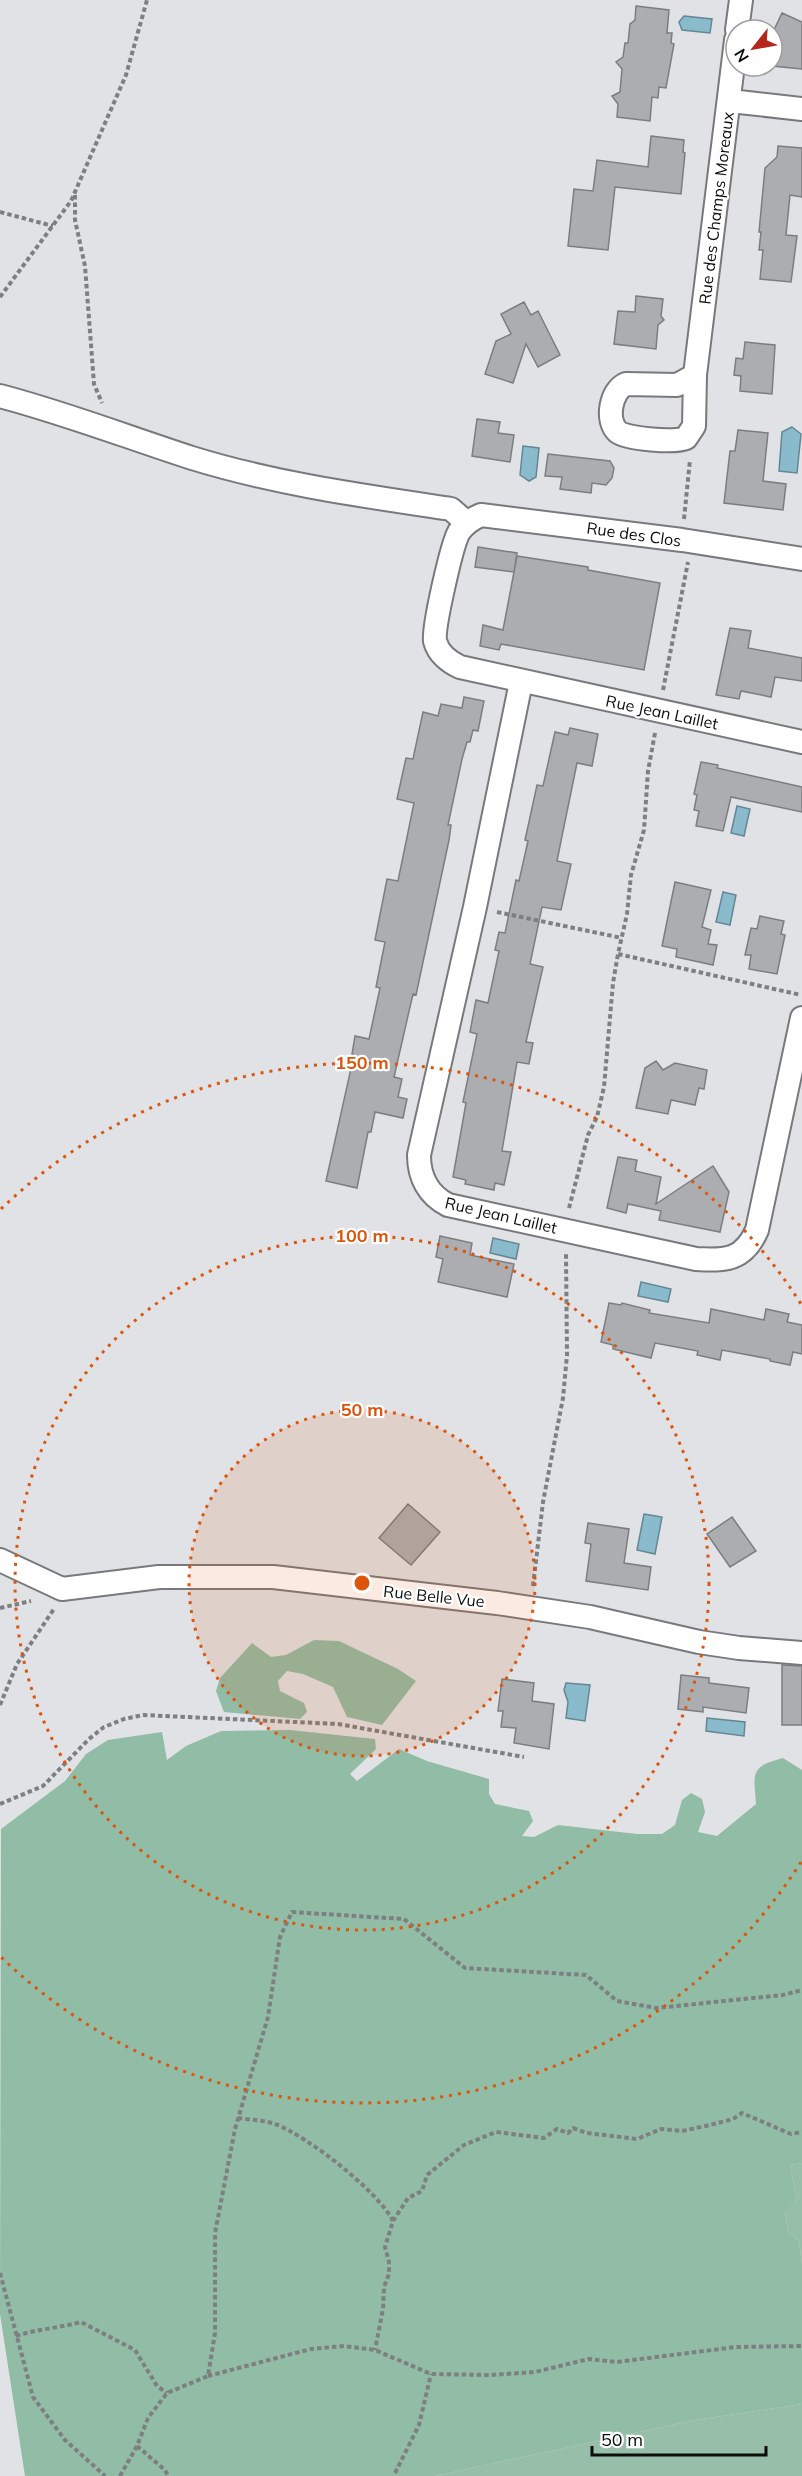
<svg xmlns="http://www.w3.org/2000/svg" width="802" height="2476" font-family="Mulish,sans-serif">
<style>
.green{fill:#97bea9}
.forest{fill:#91bca5}
.water{fill:#8abbcd;stroke:#648794;stroke-width:1.5}
.building{fill:#acadb1;stroke:#7c7d80;stroke-width:1.5}
.lines{fill:none;stroke-linecap:round;stroke-linejoin:round}
.minor-casing{stroke:#78797c;stroke-width:26}
.path{stroke:#7e7f81;stroke-width:4;stroke-dasharray:4.5 3;stroke-linecap:butt}
.minor{stroke:#fff;stroke-width:22}
.ring{fill:none;stroke:#dd550c;stroke-width:3;stroke-dasharray:3 6}
.labels{text-anchor:middle;stroke-width:4.5;stroke-linejoin:round;paint-order:stroke}
.street-label{font-size:16px;fill:#0c0d0e;stroke:#fff}
.centre{fill:#dd550c;stroke:#fff;stroke-width:3}
.ring-label{font-size:18px;text-anchor:middle;font-weight:bold;fill:#dd550c;stroke:#fff;stroke-width:4.5;stroke-linejoin:round;paint-order:stroke}
</style>
<rect width="100%" height="100%" fill="#e1e2e5"/>
<path class="green" d="M802 2163V2265L799 2241 788 2231 785 2211 797 2200 790 2165Z
M802 2404V2476H435L695 2420Z"/>
<path class="forest" d="M314 1640 339 1641 398 1669 416 1681 382 1725 347 1717 333 1687 303 1674 287 1671 278 1681 280 1691 304 1703 307 1712 300 1719 224 1712 216 1691 220 1678 252 1643 271 1657 286 1655Z
M290 1730 375 1739 376 1749 350 1774 357 1781 399 1749 427 1761 489 1779V1794L495 1804 529 1811 533 1821 522 1836 534 1837 558 1825 637 1834H662L675 1825 682 1800 691 1793 702 1799 705 1812 698 1832 717 1836 756 1804C754 1773 749 1767 783 1758L802 1770V2163L790 2165 797 2200 785 2212 788 2231 799 2241 802 2265V2404L695 2420 435 2476H25L0 2314 1 1829 65 1781 86 1754 108 1740 162 1732 167 1760 186 1746 221 1731Z"/>
<path class="water" d="M684 16 712 19 710 33 682 30 679 22Z
M792 427 801 434 797 473 779 471 782 432Z
M523 446 539 448 536 477 529 481 520 475Z
M737 806 750 809 744 836 731 833Z
M723 892 736 895 730 925 716 922Z
M493 1238 519 1244 516 1259 490 1253Z
M641 1282 671 1289 668 1302 638 1296Z
M644 1514 662 1517 655 1554 637 1550Z
M566 1683 590 1685 585 1721 566 1718 568 1702 564 1690Z
M707 1718 745 1722 744 1736 706 1731Z"/>
<path class="building" d="M636 6 669 10 667 33H672L671 43 674 44 666 88 659 87 658 98 652 97 650 121 617 117 618 104 612 96 620 92 622 69 616 62 623 57 625 43H628L630 24 635 20Z
M782 13 802 22V69L772 66 776 33 773 32Z
M651 136 684 140 683 152 685 153 681 194 615 187 608 250 568 246 574 189 593 191 597 160 648 167Z
M778 146 802 148V197L790 195 786 235 797 236 791 282 760 279 763 250H759L761 232H759L765 168 777 157Z
M636 296 663 299 661 316 664 320 658 325 656 349 614 344 618 311 635 312Z
M524 302 531 315 538 311 560 355 538 367 526 344 513 383 485 374 496 341 511 334 501 314Z
M745 342 775 345 772 394 740 391 741 376 734 375 736 358 743 359Z
M477 419 500 422 498 433 514 435 510 462 472 456Z
M738 430 768 433 763 481 786 484 783 510 724 503 730 451H735Z
M548 454 610 461 614 468 612 478 606 485 592 483 591 493 560 489 562 477 545 476Z
M478 547 517 553 514 572 475 567Z
M517 556 588 567V570L660 583 644 670 501 644 499 650 480 646 483 625 503 630Z
M730 628 751 631 748 648 802 658V681L775 677 771 697 741 691 739 699 716 695Z
M464 697 484 701 478 731 473 730 470 742H467L462 759 448 825H451L449 840 416 995 413 994 394 1077 402 1079 398 1097 407 1099 403 1118 375 1112 371 1132H368L357 1188 326 1181 354 1055 352 1054 355 1036 369 1039 380 988 376 987 385 942 375 940 387 879 398 881 414 803 397 799 406 758 413 759 423 712 438 716 441 704 462 708Z
M570 728 598 734 592 766 577 763 562 836 557 861 571 864 561 910 542 907 530 964 543 967 526 1042 533 1043 529 1064 517 1062 502 1151 511 1152 504 1185 495 1183 494 1190 465 1184 466 1180 453 1177 466 1103 463 1102 477 1034 470 1032 476 1000 488 1003 499 951 495 950 499 932 505 933 516 880 519 881 528 841 525 840 537 785 543 786 555 732 568 735Z
M701 762 718 765 717 768 802 787V812L731 797 723 831 696 826 699 811 694 810 697 795 694 794Z
M675 882 711 890 702 927 711 930 708 944 717 945 713 965 676 957 677 949 662 946Z
M760 916 784 921 781 934 785 935 777 974 749 969 751 955H745L751 928 757 929Z
M656 1061 663 1070 675 1063 707 1070 704 1089 699 1088 695 1105 671 1100 668 1114 636 1108 645 1068Z
M618 1157 637 1160 635 1171 661 1177 656 1204 713 1166 729 1192 720 1232 659 1220 661 1211 628 1204 626 1213 607 1208Z
M440 1236 472 1243 470 1255 514 1264 507 1297 438 1282 443 1259 436 1257Z
M609 1303 621 1305 622 1303 650 1310 649 1313 709 1323 711 1309 764 1320 766 1309 789 1314 787 1322 802 1325V1354L793 1352 790 1365 770 1361V1359L722 1350 720 1360 697 1355 698 1351 655 1343 651 1358 613 1349V1345L601 1342Z
M408 1504 440 1532 411 1565 379 1538Z
M732 1517 756 1551 730 1567 707 1534Z
M588 1523 629 1529 624 1563 651 1567 648 1590 586 1581 591 1544 585 1543Z
M782 1665 802 1666V1725H782Z
M681 1675 709 1678V1683L749 1688 746 1713 703 1707V1712L678 1709Z
M502 1679 534 1683 532 1701 554 1704 549 1749 514 1743 516 1728 501 1727 503 1711H498Z"/>
<g class="lines">
<defs>
<path id="minor" d="M737 30 741 0
M730 101 802 109
M695 375 677 385 626 384C611 390 605 421 618 432 627 439 676 443 686 438L694 426 695 375 736 40
M0 396C65 413 127 437 192 458 276 484 364 496 451 509L467 523
M802 559 682 540 481 515C472 519 465 523 459 532 452 544 433 627 435 641 438 653 449 662 460 667L802 742
M521 682 475 907 419 1155C419 1177 428 1195 448 1205L696 1259C726 1261 744 1260 757 1230L802 1018
M0 1560 62 1589 159 1577H273L497 1603 590 1617 699 1642 739 1648 802 1653"/>
</defs>
<use href="#minor" class="minor-casing"/>
<path class="path" d="M75 195V220L85 266 94 384 102 403
M0 212 53 226
M0 297 71 201 126 75 147 0
M684 519 690 460
M663 690 688 562
M655 733 648 771 644 830 631 875 627 914 618 954 801 995
M497 912 622 938
M569 1208 588 1135 597 1117 604 1087 613 983 618 954
M533 1586 543 1502 563 1398 567 1355 566 1254
M0 1608 31 1601
M0 1705 17 1664 54 1609
M0 1804 43 1786 89 1739 104 1727 124 1719 143 1715 338 1724 524 1757
M238 2118C250 2120 264 2120 275 2124 307 2136 377 2190 393 2221L385 2247 389 2262V2274L384 2287 383 2309 375 2350
M393 2221 408 2198 422 2191 427 2175 464 2145 496 2132 544 2138 557 2129 568 2133 573 2128 587 2133 637 2139 661 2129 682 2131 710 2125 733 2119 742 2113 791 2134 802 2132
M0 2273 33 2397 65 2440 105 2476
M16 2336C37 2329 59 2328 81 2322L135 2350 157 2386 167 2393
M208 2376 311 2349 344 2346 375 2350 431 2374 490 2375 535 2372 589 2359 617 2362 736 2347 802 2346
M137 2446 165 2470 168 2476
M395 2473 419 2425 431 2374
M120 2476 137 2446 148 2418 167 2393 208 2376 215 2333V2233L235 2129 268 2017 280 1937 292 1912 404 1919 465 1968 586 1975 617 2001 656 2008 783 1995 802 1990"/>
<use href="#minor" class="minor"/>
</g>
<circle cx="362" cy="1583" r="173" fill="#dd550c" fill-opacity=".12"/>
<g class="ring">
<circle cx="362" cy="1583" r="173"/>
<circle cx="362" cy="1583" r="347"/>
<path d="M801 1862A520 520 0 0 1 1 1957M1 1209A520 520 0 0 1 801 1304"/>
</g>
<g class="labels">
<g class="street-label">
<text transform="translate(716 208) rotate(-83)" y="6">Rue des Champs Moreaux</text>
<text transform="translate(634 534) rotate(8)" y="6">Rue des Clos</text>
<text transform="translate(662 712) rotate(12)" y="6">Rue Jean Laillet</text>
<text transform="translate(501 1215) rotate(13)" y="6">Rue Jean Laillet</text>
<text transform="translate(434 1596) rotate(6)" y="6">Rue Belle Vue</text>
</g>
</g>
<circle cx="362" cy="1583" r="9" class="centre"/>
<g class="ring-label">
<text x="362" y="1069">150 m</text>
<text x="362" y="1242">100 m</text>
<text x="362" y="1416">50 m</text>
</g>
<g transform="translate(754 48) rotate(239)"><circle r="28" fill="#ffffff" stroke="#9e9e9f" stroke-width="1.5"/>
<path d="M0-4.5L10 22L0 15L-10 22Z" fill="#b5261d"/>
<text y="-9" font-size="16" font-weight="bold" text-anchor="middle" fill="#0c0d0e">N</text>
</g>
<path d="M592 2446v9h174v-9" fill="none" stroke="#0c0d0e" stroke-width="3"/>
<text x="601" y="2446" font-size="18" fill="#0c0d0e" stroke="#ffffff" stroke-width="4.5" paint-order="stroke">50 m</text>
</svg>
